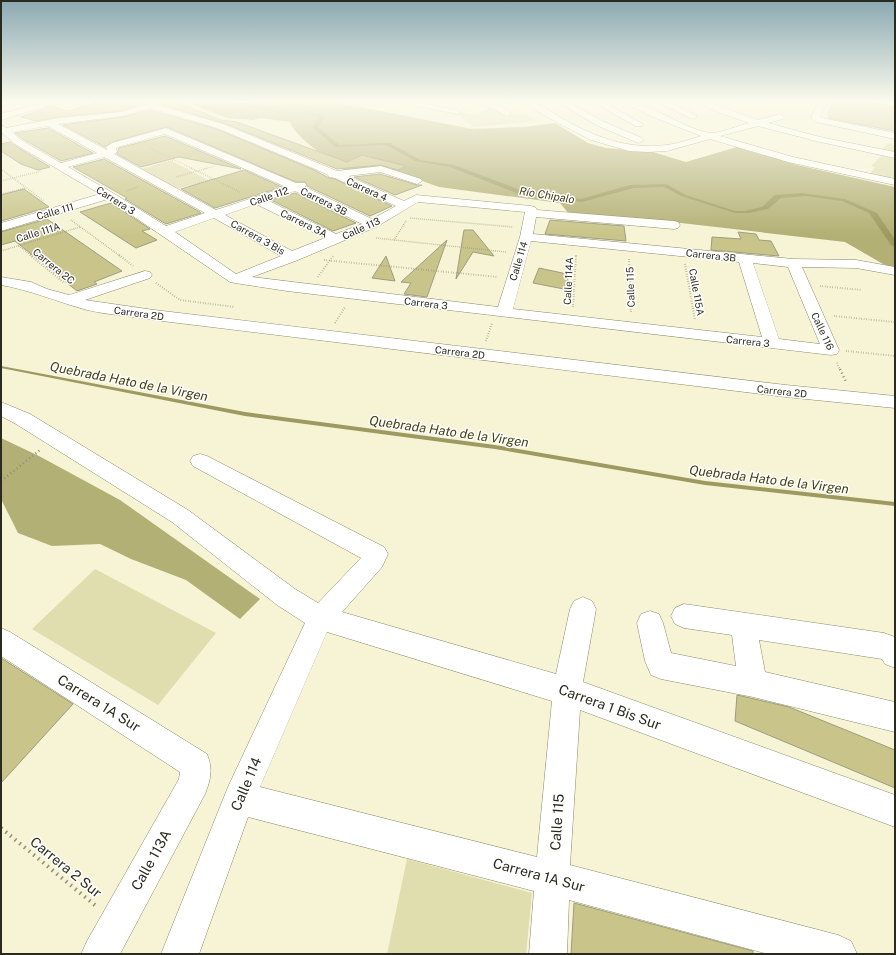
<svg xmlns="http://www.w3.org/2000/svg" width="896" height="955" font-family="'Public Sans',sans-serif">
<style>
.green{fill:#e0ddaf}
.forest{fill:#b3b075}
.water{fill:#9d9960}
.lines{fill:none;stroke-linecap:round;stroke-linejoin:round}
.stream{fill:#9d9960;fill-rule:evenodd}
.building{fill:#c9c58a;stroke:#9e9c7f}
.minor-casing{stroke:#8a896c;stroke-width:1}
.path-far4{stroke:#8f8e78;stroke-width:1;stroke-dasharray:0.5 1.5;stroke-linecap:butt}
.path-far3{stroke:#8f8e78;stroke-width:1.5;stroke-dasharray:0.5 1.5;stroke-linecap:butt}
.path-far2{stroke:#8f8e78;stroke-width:2;stroke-dasharray:0.5 2;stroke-linecap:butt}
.path-far1{stroke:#8f8e78;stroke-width:2.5;stroke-dasharray:1 3;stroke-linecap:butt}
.path{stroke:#8f8e78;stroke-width:4;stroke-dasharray:1.5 4.5;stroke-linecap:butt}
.minor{fill:#fff;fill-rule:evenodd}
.labels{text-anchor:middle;stroke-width:3;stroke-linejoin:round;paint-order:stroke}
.far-street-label{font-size:10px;fill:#2b2a1e;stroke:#fff}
.far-water-label{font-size:11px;font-style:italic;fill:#434012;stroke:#fff}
.water-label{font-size:13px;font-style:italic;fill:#434012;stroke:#fff}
.near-street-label{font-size:14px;fill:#2b2a1e;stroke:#fff}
</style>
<rect width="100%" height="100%" fill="#f6f4d5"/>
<path class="green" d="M503 101H536L496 106 506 115 525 114 536 121 474 127 458 114 460 112 476 115Z
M888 143 895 145V180L868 177 875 167 871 166 882 155 878 153Z
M172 161 208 180 176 189 141 169Z
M95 569 216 633 158 705 32 629Z
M407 859 532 893 526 954H387Z"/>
<path class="forest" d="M183 101H337L335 102 472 129 524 127 555 123 588 143 606 148 653 152 686 162 737 147 797 165 895 187V268L883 264 845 242 681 223 569 214 560 203 439 187 386 168 345 171C332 161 295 138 290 122L261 118 253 120 227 118Z
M1 438 39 456 120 500 260 599 240 619 186 580 131 559 100 544 52 546 18 533 1 499Z"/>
<path class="water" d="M234 101 281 111 299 108 325 117 318 127 339 145 390 143 420 160 454 165 523 191 581 199 630 185 666 184 686 195 735 211H745L762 207 775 195 802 193 845 199 877 213 895 240V247L891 245 869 213 842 201 805 196 781 198 768 209 749 213H735L681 196 664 187 634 188 582 202 519 194 450 167 415 161 386 145 335 147 312 127 319 118 297 109 278 113 226 102Z"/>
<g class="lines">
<path class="stream" d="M1 366 245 412 495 445 705 481 895 502V506L705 485 495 449 245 416 1 368Z"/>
</g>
<path class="building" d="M103 101H148L122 111 59 117 36 121 21 117 51 106 68 111Z
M166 101H175L220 120 237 122 347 162 362 155 406 166 398 170 381 165 337 169 224 123 162 105Z
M834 101H864L895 107V131L828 118 830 115 828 114Z
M150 110 216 129 314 170 329 178 335 179 392 206 370 216 307 186 305 182H296L167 127 112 142 105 147 63 125 123 117Z
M48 128 93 153 61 161 23 139 15 133Z
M165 136 241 169 179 157 141 167 117 154 119 148Z
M10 142 14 145 50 167 38 170 21 164 1 151V144Z
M104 159 200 212 201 213 166 224 125 199 127 198 73 167Z
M244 170 282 187 215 208 181 189Z
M380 174 417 185H422L395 195 354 177Z
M24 189 49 207 1 221V195Z
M295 193 356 223 333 231 271 200Z
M111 203 150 229 142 231 157 240 136 248 80 212Z
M47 219 122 271 94 282 97 284 77 291 15 241 1 245V232Z
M550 220 624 226 626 241 545 234Z
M464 230H473L494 256 473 252 456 279Z
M738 232 756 234 759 240 771 241 779 256 711 250 712 237 741 239Z
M447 240 427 297 404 294 411 283 401 282Z
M386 256 395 281 372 278Z
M539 268 567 274 569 290 533 283Z
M1 658 73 704 1 783Z
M737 695 789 707 895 750V788L735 721Z
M574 903 753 951V954H571Z"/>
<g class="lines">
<defs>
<path id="minor" d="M49 101H63L1 120V114Z
M153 101H165L158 105 223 124 337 171 381 166 421 179 422 181 417 184 380 172 348 176 404 201 416 195 531 206 535 207 537 210 674 221 678 222 680 225 678 228 674 229 536 217 533 234 793 259 856 260 895 267V275L856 268 802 267 839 350 837 354 831 355 287 291 235 283 230 282 108 199 1 231V223L100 194 15 144 1 132V125L6 128 59 118 122 112ZM150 108 217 128 315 169 328 175 329 177 335 178 396 206 372 219 305 187 306 185 305 183H296L166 128 112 143 106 147 107 150 58 124 123 116ZM48 126 97 153 61 163 21 140 12 132ZM165 134 286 187 216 210 114 154 117 152 116 148 118 147ZM104 157 205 213 166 226 113 193 68 167ZM295 191 362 224 336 234 267 200ZM418 202 525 212 520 237 498 307 252 277 298 260 376 227ZM256 204 325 238 292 251 225 215ZM214 218 281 256 236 274 175 232ZM531 241 739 262 762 337 513 309ZM753 263 788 267 820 344 779 339Z
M397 101H414L457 110 461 112 457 114 401 103Z
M467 101C483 101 499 101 511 114L507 116 492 108Z
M525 101C538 101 551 112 563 119 595 137 629 150 666 145 678 144 690 139 701 136L653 117 620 101C649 101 681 128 710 133 717 134 741 125 749 123L718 112 693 101H705L758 120 780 114 783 115 784 117 783 119 768 123 820 137 895 152V158L820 142 758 126 720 136 793 157 895 179V185L788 162 710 139 667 151 648 152 629 151 591 140 558 123 525 104Z
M557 101H567L602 121 642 138 644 140 639 143 636 142 596 125Z
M591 101H601L643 124 642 126H636Z
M656 101H667L697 116 696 118H690Z
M819 101H827L820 117 822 118 895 133V139L816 122 811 118Z
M873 101 895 102V106L877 103Z
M145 271 150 272 152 275 150 278 85 300 154 310 786 385 895 396V408L786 397 154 320C132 316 108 315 87 310 58 302 30 290 1 285V277L31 282 47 289 69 295Z
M1 402 30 414 188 510 295 589 318 603 361 558 193 466 190 461 193 456 200 454 207 456 384 547 388 554 382 567 342 612 556 674 570 609 574 601 583 597 592 601 596 609 583 682 895 795V827L580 710 570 865 838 935 851 941 857 954H768L569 900 567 954H529L534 891 248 817 199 954H161L228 787 305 623 277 605 172 522 16 424 1 416ZM327 632 552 701 537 857 260 787Z
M684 604 884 633 895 637V668L885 664 882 659 759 640 765 672 895 702V732L753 697 661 679 651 675 645 661 637 623 641 614 650 611 659 614 663 623 671 653 736 666 732 635 684 628 675 624 671 616 675 608Z
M1 628 10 632 207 754C213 769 211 779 205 794L120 954H81L87 941 179 779 180 772 1 656Z"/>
</defs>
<use href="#minor" class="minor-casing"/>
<path class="path-far4" d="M71 103 84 105
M150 148 193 169
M153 166 174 160
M204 169 215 166"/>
<path class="path-far3" d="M191 168 240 192
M1 169 44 201
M176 177 208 168
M1 181 41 171
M190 186 212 179
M126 191 138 187
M1 194 26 188
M410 218 513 227
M71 220 120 256
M376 238 506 252
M394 240 406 221
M19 246 32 256
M1 251 80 227
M576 256V254"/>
<path class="path-far2" d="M30 255 64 283
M119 255 133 266
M629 259 631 314
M324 260 498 277
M685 264 695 320
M318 277 333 256
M156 283 180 300 235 307
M820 286 862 290
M573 307 576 255
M834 316 895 322
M335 323 345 307
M486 341 492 323
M846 351 895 356
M837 363 840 370"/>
<path class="path-far1" d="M840 369 846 382
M1 481 40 450"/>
<path class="path" d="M1 828 96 906"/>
<use href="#minor" class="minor"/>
</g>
<linearGradient id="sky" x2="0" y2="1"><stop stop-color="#8aa9b2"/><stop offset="0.43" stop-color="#fbfaec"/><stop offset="1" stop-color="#fbfaec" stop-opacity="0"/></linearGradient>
<rect width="896" height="235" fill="url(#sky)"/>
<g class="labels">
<g class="far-street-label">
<text transform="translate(367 189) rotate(24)" y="4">Carrera 4</text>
<text transform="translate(269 196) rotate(-19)" y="4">Calle 112</text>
<text transform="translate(116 200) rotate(32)" y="4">Carrera 3</text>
<text transform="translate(324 201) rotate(26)" y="4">Carrera 3B</text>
<text transform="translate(55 211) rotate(-16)" y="4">Calle 111</text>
<text transform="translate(304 223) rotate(26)" y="4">Carrera 3A</text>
<text transform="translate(361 228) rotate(-24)" y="4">Calle 113</text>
<text transform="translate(38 232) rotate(-17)" y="4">Calle 111A</text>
<text transform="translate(258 237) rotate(29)" y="4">Carrera 3 Bis</text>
<text transform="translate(711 255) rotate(6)" y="4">Carrera 3B</text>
<text transform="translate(518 261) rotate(-73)" y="4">Calle 114</text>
<text transform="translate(54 266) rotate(39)" y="4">Carrera 2C</text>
<text transform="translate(568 281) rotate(-87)" y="4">Calle 114A</text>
<text transform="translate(630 287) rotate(-92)" y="4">Calle 115</text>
<text transform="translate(697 292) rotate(80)" y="4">Calle 115A</text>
<text transform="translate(426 303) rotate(7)" y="4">Carrera 3</text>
<text transform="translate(139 313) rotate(8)" y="4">Carrera 2D</text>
<text transform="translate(823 331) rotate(65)" y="4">Calle 116</text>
<text transform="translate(748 341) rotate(6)" y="4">Carrera 3</text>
<text transform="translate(460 352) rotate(7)" y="4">Carrera 2D</text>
<text transform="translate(782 391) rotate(6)" y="4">Carrera 2D</text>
</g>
<g class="far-water-label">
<text transform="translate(547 195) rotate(9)" y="4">Río Chipalo</text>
</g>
<g class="water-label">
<text transform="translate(129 381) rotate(11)" y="5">Quebrada Hato de la Virgen</text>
<text transform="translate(449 431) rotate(8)" y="5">Quebrada Hato de la Virgen</text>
<text transform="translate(769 479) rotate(7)" y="5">Quebrada Hato de la Virgen</text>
</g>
<g class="near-street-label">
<text transform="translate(99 703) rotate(32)" y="5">Carrera 1A Sur</text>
<text transform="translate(610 707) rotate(20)" y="5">Carrera 1 Bis Sur</text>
<text transform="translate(246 784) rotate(-67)" y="5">Calle 114</text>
<text transform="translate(557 822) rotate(-86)" y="5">Calle 115</text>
<text transform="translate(151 860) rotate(-61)" y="5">Calle 113A</text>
<text transform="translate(66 867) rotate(39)" y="5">Carrera 2 Sur</text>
<text transform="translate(539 875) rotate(15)" y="5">Carrera 1A Sur</text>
</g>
</g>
<rect width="896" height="955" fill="none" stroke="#2b2a1e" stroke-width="4"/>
</svg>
